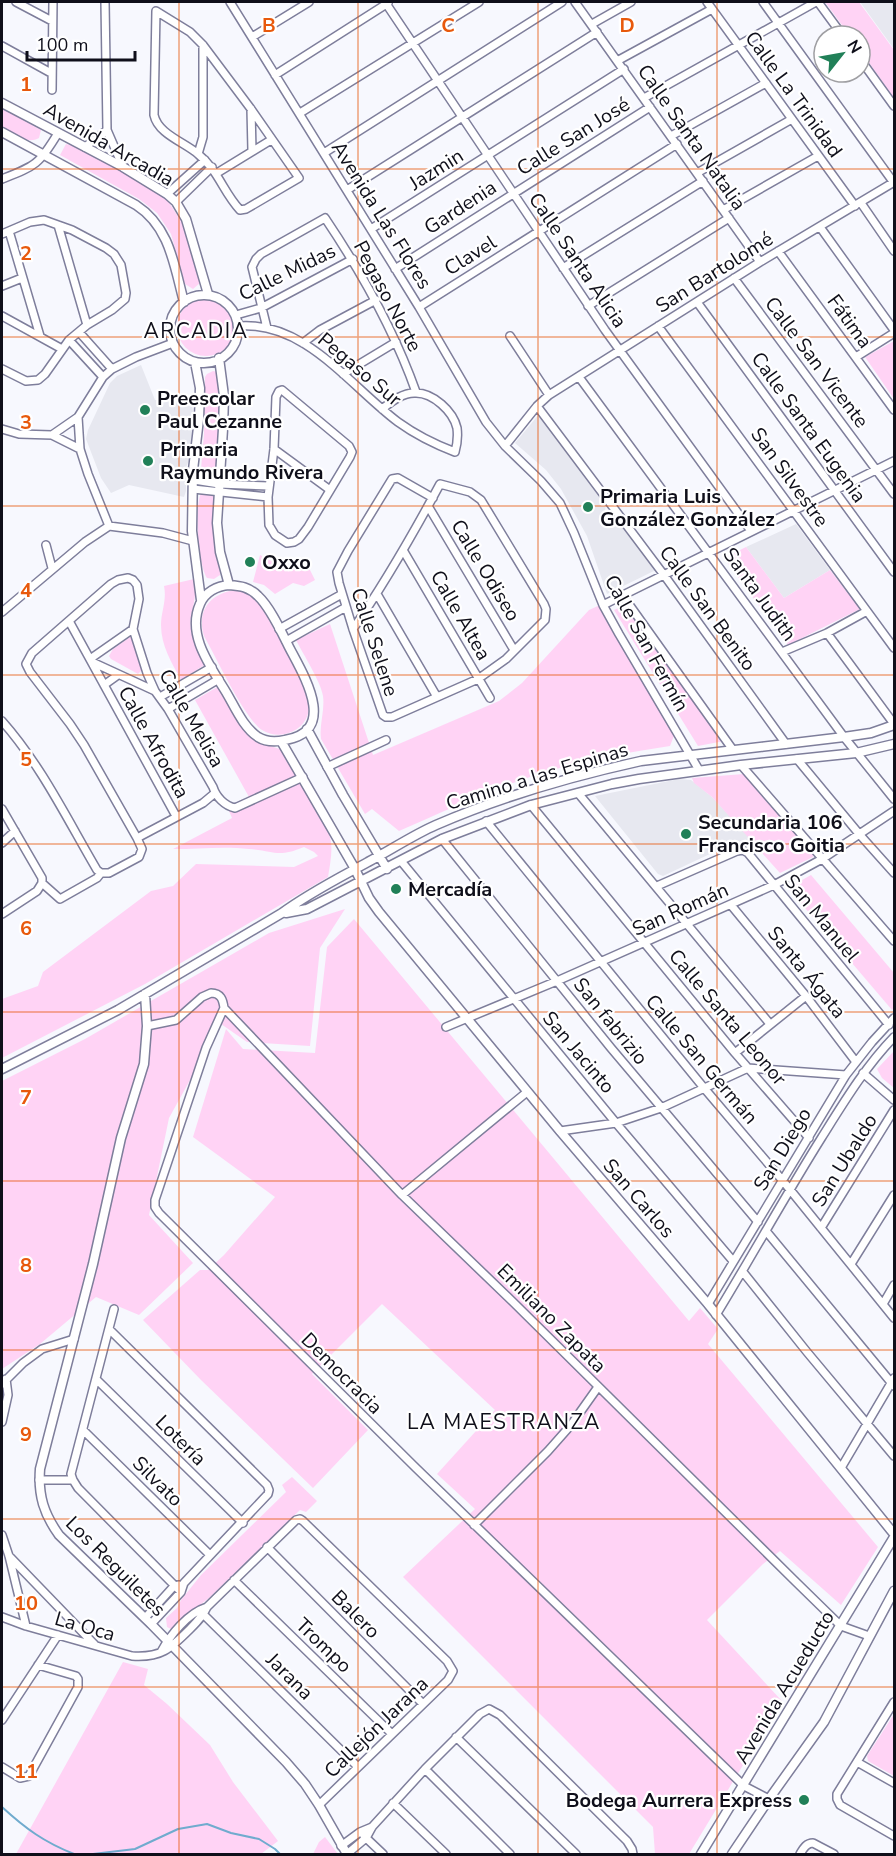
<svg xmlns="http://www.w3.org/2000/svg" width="896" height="1856" font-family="'Nunito Sans',sans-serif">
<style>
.built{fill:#e7e8f0}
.green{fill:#ffd3f5}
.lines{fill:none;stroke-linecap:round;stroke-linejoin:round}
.stream{stroke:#70abce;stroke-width:2}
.minor-casing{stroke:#7e7e9b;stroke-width:10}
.tertiary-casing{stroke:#7e7e9b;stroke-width:11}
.minor{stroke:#fff;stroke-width:7}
.tertiary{stroke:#fff;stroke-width:8}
.grid{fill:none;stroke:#e8590c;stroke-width:1.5;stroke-opacity:0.55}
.poi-dot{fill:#218058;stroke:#fff;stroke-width:2}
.labels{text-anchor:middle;stroke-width:4.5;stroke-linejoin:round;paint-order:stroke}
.street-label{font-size:20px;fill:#0f0f1a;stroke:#fff}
.poi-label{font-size:20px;font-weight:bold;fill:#0f0f1a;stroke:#fff;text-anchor:start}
.neighbourhood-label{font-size:21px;letter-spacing:1.5px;fill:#0f0f1a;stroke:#fff}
.grid-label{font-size:20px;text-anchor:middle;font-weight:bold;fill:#e8590c;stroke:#fff;stroke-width:4.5;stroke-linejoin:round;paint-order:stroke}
</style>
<rect width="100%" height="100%" fill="#f7f8fe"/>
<path class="built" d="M860 2H894V49Z
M141 365 155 400 192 397 194 431 190 457 186 468V491L184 497 129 485 111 493 101 478 86 439 88 430 110 383 117 376Z
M540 413 606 502 605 512 615 524 622 525 656 570 607 594 587 536 561 489 546 470 515 443Z
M796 524 830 570 784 598 746 547Z
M679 779 691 780 712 797 754 842 739 843 712 853 663 876 658 874 595 796Z"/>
<path class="green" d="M825 2H859L894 50V98L860 50V36H850Z
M2 108 41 130 39 138C26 145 13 133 2 127Z
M66 144 79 147 109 163 166 198 185 227 200 283 193 289 185 284 171 234 157 213 139 199 60 155Z
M177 327a29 29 0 1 1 58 0a29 29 0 1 1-58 0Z
M894 341V399L865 357Z
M213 371 217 372 221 379 220 431 216 473 214 476 207 478 202 474 201 469 204 434 205 377 207 374Z
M201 493 213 494 214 498V538L220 571V575L214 579 207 578C198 564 194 508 201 493Z
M746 547 784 598 830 570 860 609 788 645 724 558Z
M260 555C275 563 291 572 308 566L315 580 304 586 293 583 275 594 264 585 253 582Z
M194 579C197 595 194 601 191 616 188 634 197 650 206 664L181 680C172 663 161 646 161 625 161 612 167 600 164 586Z
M236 590 244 591 259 602 309 692C310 707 310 720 297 729 286 736 273 737 262 730 244 718 216 657 204 636 196 610 211 593 236 590Z
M600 605 606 617 664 712 675 733 670 746C624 753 574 762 530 777 486 792 442 812 399 831L372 809 365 814 321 739C319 725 325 711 323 696 321 682 303 654 296 640L330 624 373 755 499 701 522 683 589 610Z
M625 605 724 741 698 746 614 610Z
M130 637 133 639 142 668V670L138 674 111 659 109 656 113 649Z
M219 686 249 735 257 742 283 750 316 804C315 816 325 824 329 834 334 847 330 864 328 877L145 984 2 1058V999L38 986 43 972 151 891 173 886 196 864 294 867 318 856 314 852 304 847C278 858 275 851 249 849 225 846 198 849 173 849L232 818 229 811 249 797 195 700Z
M744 774 814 852 813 857 780 873 712 797 694 783 692 778Z
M811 875 894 973V1008L892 1010 788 888Z
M345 909 320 948 310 1046 247 1042 221 1024 169 1118 149 1215 193 1263 139 1315 96 1297 40 1344 2 1369V1081L85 1039 269 933Z
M354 919 689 1321 700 1308 718 1329 708 1344 878 1547 841 1605 780 1551 763 1564 707 1620 782 1701 689 1854H655L653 1827 403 1577 475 1509 437 1474 495 1410 382 1304 312 1374 368 1430 313 1488 201 1380 143 1320 200 1270H208L224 1255 275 1197 193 1137 226 1029 243 1049 315 1053 327 947Z
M894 1051V1088L882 1078 877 1069Z
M292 1477 317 1501 306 1512 300 1510 209 1598 187 1615 173 1630 167 1627 166 1618 177 1608 181 1600 201 1575 286 1492 282 1485Z
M123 1662 148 1669 144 1685 167 1704 210 1745 233 1782 278 1841 261 1854H16Z
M894 1714V1776L868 1761 867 1756Z
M325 1837 338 1854H313L319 1842Z"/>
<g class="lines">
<path class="stream" d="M2 1807C26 1829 44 1842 74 1854
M93 1854 135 1849 178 1829 207 1824 231 1833 259 1839 275 1849 280 1854"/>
<defs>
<path id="minor" d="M16 2 52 21
M105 2 107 130 123 167
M230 2 419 307 486 422 505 446 541 481 560 503 574 533 603 605 619 634 699 770
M385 2 605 330 751 531
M575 2 760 262
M707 2 855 206
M763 2 894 183
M818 2 843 36
M156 11 190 32 203 45 251 109 299 178 246 209 240 210C223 192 219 171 198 154 184 142 158 134 154 115Z
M592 24 631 2
M252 37 309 2
M2 46 51 73
M860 59 894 106
M617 61 712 9
M275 75 388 3
M52 90 53 2
M644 98 816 2
M251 109 252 151
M300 113 479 2
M671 136 766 83
M85 147 107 130
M324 153 562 2
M198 154 203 137V45
M217 173 271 140
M697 173 792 119
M2 179C35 166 39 165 58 133
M347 190 597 32
M167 194 205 160
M176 202 212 167
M861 203 894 251
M723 210 818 156
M58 225 87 325
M820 227 894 330
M371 229 624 69
M9 231 40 336
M2 234 30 222 44 220 72 230 106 248 114 254 121 265 126 293 125 299 112 310 87 325 69 340 45 374 38 380 26 381 2 369
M778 251 894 410
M563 268 703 181
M395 269 650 107
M734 278 894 494
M2 286 22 278
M697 302 894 572
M588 306 729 218
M419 307 677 144
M236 315 261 308 353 259
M2 316 62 349
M239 326C305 321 350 386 398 422 416 435 434 444 455 452 457 445 458 436 457 428 453 411 433 393 416 393 403 392 391 402 382 409
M658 326 894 648
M267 328 252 267 256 259 261 254 325 218C362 273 394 330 416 392
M79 332 112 369
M510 336 549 395
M69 340 103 377
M303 343 320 330 376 300
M856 357 894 333
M343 374 396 342
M579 377 844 737 894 799
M282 390 349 446 352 452 350 457 308 527 299 539 294 542 287 543 275 535 269 525 268 497 274 449 276 397 279 391Z
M537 406 664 575 786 744
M2 429 19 434 52 435 78 417
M52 435 80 449
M505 446 537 406 549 395 760 262 894 182
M274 449 330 490
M194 480 219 484 269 486
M193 489 268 497
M428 506 514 650
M109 526 88 474 80 449 78 417 103 377 112 369 136 357 173 343
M109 526 163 533 193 541
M46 545 52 568
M403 550 490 698
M377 594 437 697
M623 596 733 750
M603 605 894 461
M2 612 85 542 109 526
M69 621 176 816
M279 629 342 594
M353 629C385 583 413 534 440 484L470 492 481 500 544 604 546 609 545 620 506 659 478 679 392 717H386L383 715 353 629 339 583 337 572 348 551 392 479 398 478 433 498
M827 633 894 724
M286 641 346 607
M782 652 827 633 867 611
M90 659 133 629
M92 662 155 691
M104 685 118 675
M160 697 212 667
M168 709 219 679
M2 721C41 765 67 819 97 870L101 873H109L139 857 142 849 137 838 84 745 70 724 30 672 26 664 32 653 111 584 118 580 128 578 133 580 137 585 139 599 133 629 147 673 155 691 168 709 213 787C216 797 225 806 235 808L303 777
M797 759 860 835 894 873
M741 765 894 941
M327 767 386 740
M578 793 770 1024
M531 805 735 1053 809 1138
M2 809 42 878V883L60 899 97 878 101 873
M486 821 704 1088 783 1181 894 1318
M137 838 203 803 215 793
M442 839 611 1048 758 1222
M2 843 15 831
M401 861 616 1123 733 1261
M657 886 737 851 743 850 748 853 889 1025
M731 905 806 996 856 1062
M2 914 37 891 42 883
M224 1008 206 1048 155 1200V1207L159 1213 416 1468 744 1786 769 1799
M224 1008 402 1195 513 1302 796 1582 841 1626 869 1636
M147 1026 176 1020 202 997 211 993C221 993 223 1000 224 1008
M446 1027 557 981 774 885 822 859 894 811
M735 1053 806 996
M863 1073 894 1100
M560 1131 616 1123 661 1108 748 1068 846 1075
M402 1195 527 1092
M821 1228 894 1110
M766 1231 894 1386
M851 1264 894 1195
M743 1272 807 1352 894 1456
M708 1304 846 1075 872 1042 894 1018
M883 1304 894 1285
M114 1309 71 1474 73 1480 78 1488 181 1592
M716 1315C752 1256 785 1196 822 1137 844 1102 865 1067 894 1037
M109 1329 267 1485 269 1490 268 1494 184 1583 181 1592 151 1624
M97 1380 243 1523
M2 1384 23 1363 42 1349 74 1339
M2 1422 8 1395 6 1379
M83 1430 210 1555
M841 1468 894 1378
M39 1480H73
M474 1525 548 1451 571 1425 598 1387
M2 1535 9 1556 26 1626
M267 1547 423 1704
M9 1556 95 1645
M234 1580 392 1734
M202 1613 358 1767
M2 1617 26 1626 132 1656C161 1658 170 1649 190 1629 197 1622 203 1616 207 1607
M145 1618 174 1586 179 1585
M161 1652C170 1635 188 1613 207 1607L296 1520 300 1519 303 1521 447 1661 453 1671 448 1680 319 1805
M894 1702 837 1794V1799L840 1805 894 1836
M2 1720 58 1635
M456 1737 576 1854
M857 1762 894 1783
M2 1767 20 1778 29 1776 78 1687V1679L76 1676 38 1665
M425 1769 510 1854
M393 1803 446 1854
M364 1836 383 1854
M341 1846 360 1832 372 1827
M347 1854 366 1838 372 1827 425 1769 480 1714 489 1709 500 1715 627 1841 632 1849 633 1854
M800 1854C803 1849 806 1843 813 1843L834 1854"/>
<path id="tertiary" d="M2 103 123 167 167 194 176 202 186 219 208 294
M2 132 136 205C170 227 174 265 184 302
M170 329a34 34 0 1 1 68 0a34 34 0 1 1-68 0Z
M219 358 224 396 223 429 217 523 220 552 229 585
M195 362 200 388 199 419 193 470 192 531 201 600
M229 585C241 586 249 587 258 596 270 607 281 631 289 647 303 674 339 731 285 740 276 742 266 742 258 737 243 727 235 707 226 692 211 667 186 635 200 604 205 592 217 586 229 585Z
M307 729 343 795 387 869
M281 741 355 869 369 898 379 912 560 1131 708 1304 894 1534
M286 913 307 909 442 839 531 805 612 784 639 779 741 765 856 753 894 744
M145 994 147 1026 144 1064 121 1138 93 1264 40 1469C38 1496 44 1514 59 1535L151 1624 286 1762 305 1784 319 1805 347 1854
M2 1069 118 1010 282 913C309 893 339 878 368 862 391 850 413 835 436 825 500 797 573 776 641 761L844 737 871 733 894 725
M701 1854 894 1537
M732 1854 769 1799 824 1722 894 1591"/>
</defs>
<use href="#minor" class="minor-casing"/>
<use href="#tertiary" class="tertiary-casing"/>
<use href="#minor" class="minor"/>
<use href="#tertiary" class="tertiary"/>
</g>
<path class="grid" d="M179 2V1854M358 2V1854M538 2V1854M717 2V1854M2 169H894M2 337H894M2 506H894M2 675H894M2 844H894M2 1012H894M2 1181H894M2 1350H894M2 1519H894M2 1687H894"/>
<g class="poi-dot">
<circle cx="145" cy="410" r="6"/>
<circle cx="148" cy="461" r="6"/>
<circle cx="588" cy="507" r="6"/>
<circle cx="250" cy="562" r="6"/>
<circle cx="686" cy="834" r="6"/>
<circle cx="396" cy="889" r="6"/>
<circle cx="804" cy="1800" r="6"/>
</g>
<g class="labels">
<g class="street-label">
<text transform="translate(794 94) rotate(54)" y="7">Calle La Trinidad</text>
<text transform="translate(573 136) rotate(-32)" y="7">Calle San José</text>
<text transform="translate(692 137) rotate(55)" y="7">Calle Santa Natalia</text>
<text transform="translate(109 144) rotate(30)" y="7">Avenida Arcadia</text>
<text transform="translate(436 169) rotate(-32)" y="7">Jazmin</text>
<text transform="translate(460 207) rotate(-33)" y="7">Gardenia</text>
<text transform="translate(382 215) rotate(58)" y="7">Avenida Las Flores</text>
<text transform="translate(470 255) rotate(-32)" y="7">Clavel</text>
<text transform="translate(578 260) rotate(56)" y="7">Calle Santa Alicia</text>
<text transform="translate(287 272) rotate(-26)" y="7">Calle Midas</text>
<text transform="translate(714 272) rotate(-32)" y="7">San Bartolomé</text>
<text transform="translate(388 296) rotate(62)" y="7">Pegaso Norte</text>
<text transform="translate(850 321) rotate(54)" y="7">Fátima</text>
<text transform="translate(817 362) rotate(53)" y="7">Calle San Vicente</text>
<text transform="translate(360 369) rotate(40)" y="7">Pegaso Sur</text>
<text transform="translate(809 427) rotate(54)" y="7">Calle Santa Eugenia</text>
<text transform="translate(790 477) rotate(54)" y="7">San Silvestre</text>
<text transform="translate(486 570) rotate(59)" y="7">Calle Odiseo</text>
<text transform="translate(760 594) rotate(54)" y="7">Santa Judith</text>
<text transform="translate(708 608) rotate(54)" y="7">Calle San Benito</text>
<text transform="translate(461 615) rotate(60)" y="7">Calle Altea</text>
<text transform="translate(375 642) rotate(72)" y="7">Calle Selene</text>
<text transform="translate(647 643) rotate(61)" y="7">Calle San Fermín</text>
<text transform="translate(192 718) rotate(60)" y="7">Calle Melisa</text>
<text transform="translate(154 742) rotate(61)" y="7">Calle Afrodita</text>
<text transform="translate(537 776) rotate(-17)" y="7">Camino a las Espinas</text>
<text transform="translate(680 909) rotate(-24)" y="7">San Román</text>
<text transform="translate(822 918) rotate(51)" y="7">San Manuel</text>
<text transform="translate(807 972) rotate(51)" y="7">Santa Ágata</text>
<text transform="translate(728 1017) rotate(50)" y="7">Calle Santa Leonor</text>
<text transform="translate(611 1021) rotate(51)" y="7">San fabrizio</text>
<text transform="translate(579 1052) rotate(50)" y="7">San Jacinto</text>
<text transform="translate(702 1059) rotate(50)" y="7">Calle San Germán</text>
<text transform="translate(782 1149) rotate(-59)" y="7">San Diego</text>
<text transform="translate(844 1160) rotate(-58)" y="7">San Ubaldo</text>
<text transform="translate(639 1198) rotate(49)" y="7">San Carlos</text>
<text transform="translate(552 1318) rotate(45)" y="7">Emiliano Zapata</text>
<text transform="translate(342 1373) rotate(45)" y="7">Democracia</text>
<text transform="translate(181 1440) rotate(45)" y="7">Lotería</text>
<text transform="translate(158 1481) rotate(45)" y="7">Silvato</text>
<text transform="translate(116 1566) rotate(45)" y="7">Los Reguiletes</text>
<text transform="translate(356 1614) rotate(45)" y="7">Balero</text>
<text transform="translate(85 1626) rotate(16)" y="7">La Oca</text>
<text transform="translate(324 1645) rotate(44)" y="7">Trompo</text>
<text transform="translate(290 1676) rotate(45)" y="7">Jarana</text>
<text transform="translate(784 1687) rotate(-59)" y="7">Avenida Acueducto</text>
<text transform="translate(376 1727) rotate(-44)" y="7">Callejón Jarana</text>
</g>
<g class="poi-label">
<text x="157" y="405">Preescolar<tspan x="157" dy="23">Paul Cezanne</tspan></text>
<text x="160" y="456">Primaria<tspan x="160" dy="23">Raymundo Rivera</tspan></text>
<text x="600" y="503">Primaria Luis<tspan x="600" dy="23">González González</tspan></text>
<text x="262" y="569">Oxxo</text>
<text x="698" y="829">Secundaria 106<tspan x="698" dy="23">Francisco Goitia</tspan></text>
<text x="408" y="896">Mercadía</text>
<text x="792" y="1807" text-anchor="end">Bodega Aurrera Express</text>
</g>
<g class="neighbourhood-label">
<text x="196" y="338">ARCADIA</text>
<text x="504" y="1429">LA MAESTRANZA</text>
</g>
</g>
<g class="grid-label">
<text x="269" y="32">B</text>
<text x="448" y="32">C</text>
<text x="627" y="32">D</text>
<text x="26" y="91">1</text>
<text x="26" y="260">2</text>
<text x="26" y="429">3</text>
<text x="26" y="597">4</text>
<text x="26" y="766">5</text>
<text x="26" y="935">6</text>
<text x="26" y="1104">7</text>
<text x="26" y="1272">8</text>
<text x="26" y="1441">9</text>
<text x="26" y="1610">10</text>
<text x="26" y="1778">11</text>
</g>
<rect width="896" height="1856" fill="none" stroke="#0f0f1a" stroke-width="6"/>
<g transform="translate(842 54) rotate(59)"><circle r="28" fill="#ffffff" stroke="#9f9fa3" stroke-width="1.5"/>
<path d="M0-4.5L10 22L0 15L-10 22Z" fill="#218058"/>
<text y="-9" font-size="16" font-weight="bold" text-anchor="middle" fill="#0f0f1a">N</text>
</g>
<path d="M27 51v9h108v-9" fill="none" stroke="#0f0f1a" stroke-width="3"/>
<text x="36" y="51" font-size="18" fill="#0f0f1a" stroke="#ffffff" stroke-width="4.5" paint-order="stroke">100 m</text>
</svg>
